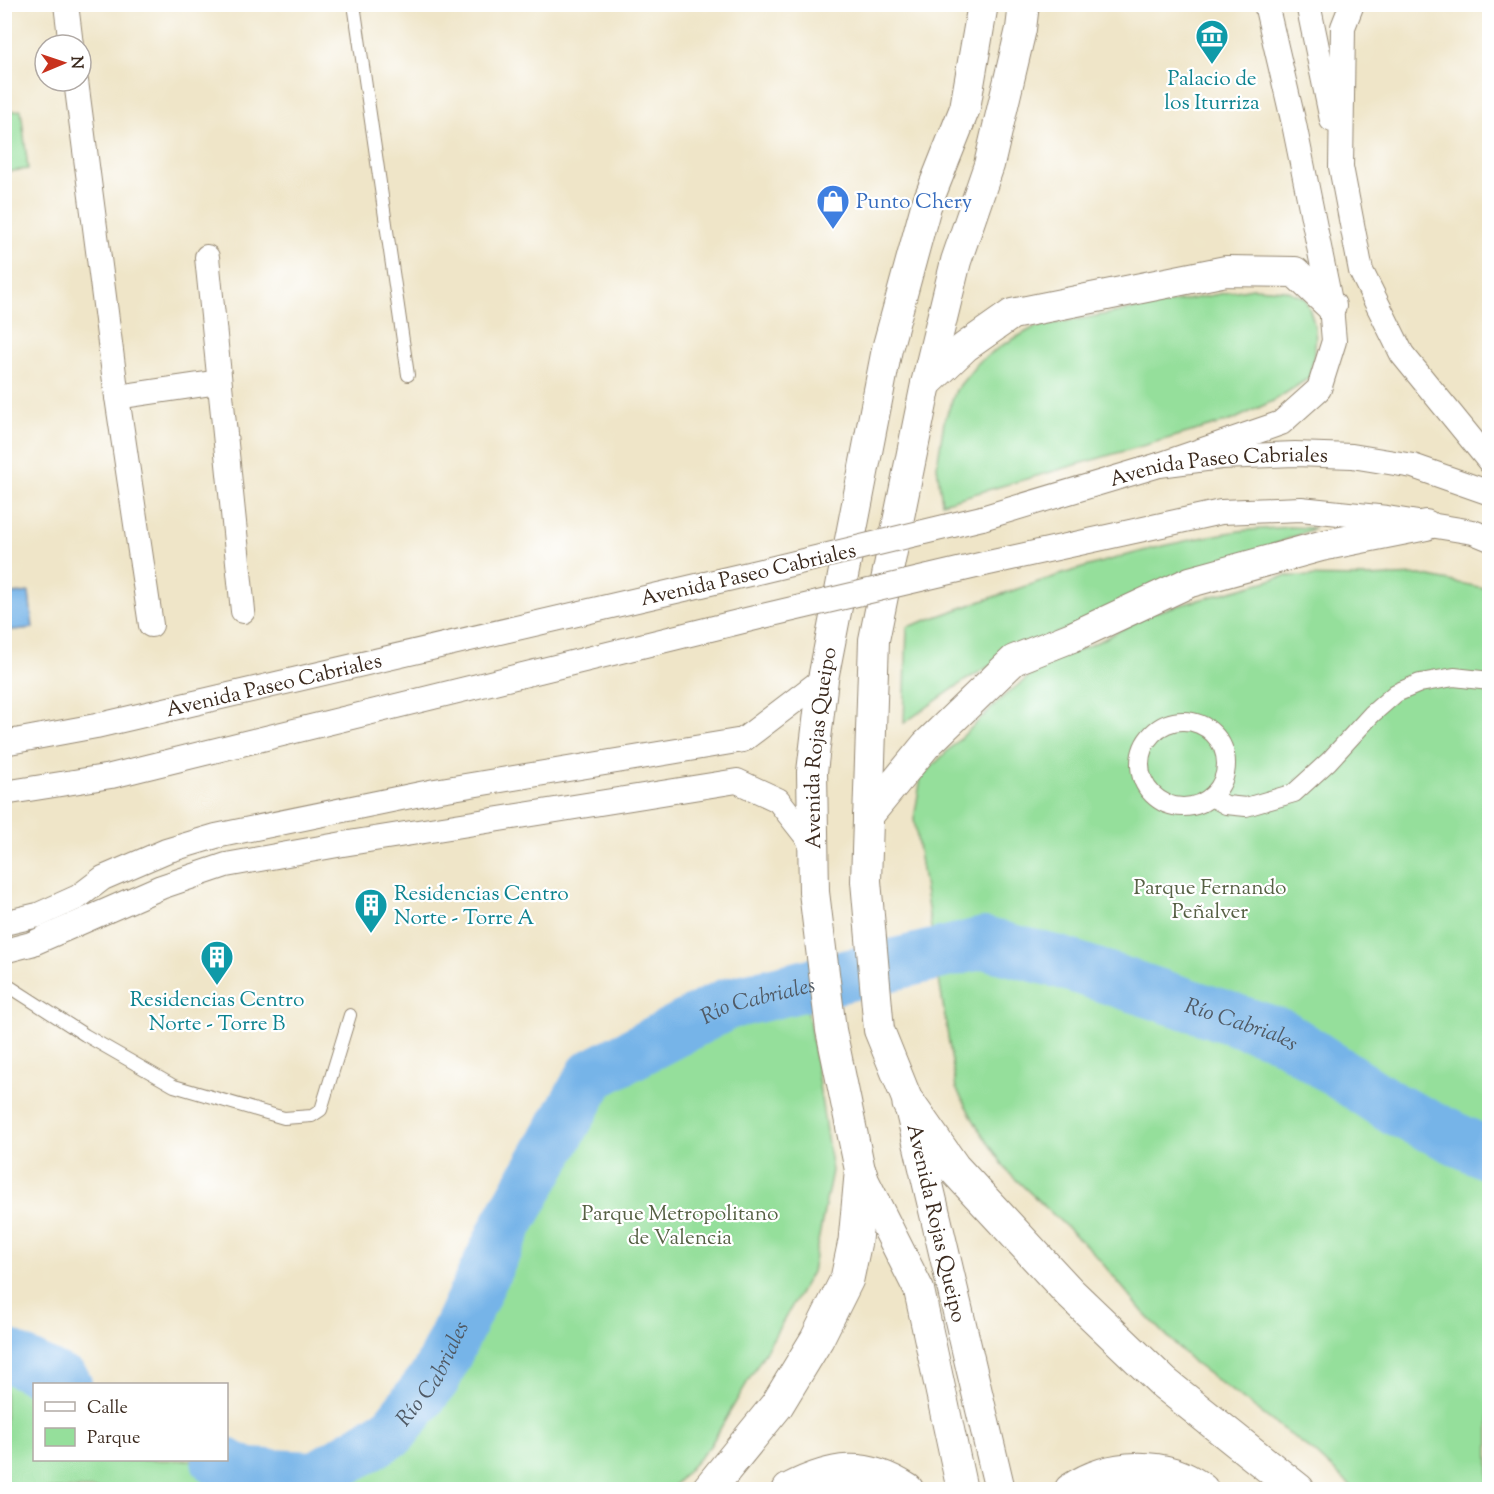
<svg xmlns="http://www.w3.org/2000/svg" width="1494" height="1494" font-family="'Sorts Mill Goudy',serif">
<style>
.green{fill:#95df9b;stroke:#68845c;stroke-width:1.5}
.water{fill:#76b4e8;stroke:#586f83;stroke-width:1.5}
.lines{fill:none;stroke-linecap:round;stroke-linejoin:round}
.river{stroke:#76b4e8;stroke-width:52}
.service-casing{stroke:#958873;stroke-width:14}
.pedestrian-casing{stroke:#958873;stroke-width:20}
.minor-casing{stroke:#958873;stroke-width:26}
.tertiary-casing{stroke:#958873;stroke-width:32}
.motorway-casing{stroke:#958873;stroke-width:35}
.service{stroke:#fff;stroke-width:12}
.pedestrian{stroke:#fff;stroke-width:18}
.minor{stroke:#fff;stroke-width:24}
.tertiary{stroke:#fff;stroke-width:30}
.motorway{stroke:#fff;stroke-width:33}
.minor-bridge-casing{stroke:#958873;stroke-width:26;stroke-linecap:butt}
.minor-bridge{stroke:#fff;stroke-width:24}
.labels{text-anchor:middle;stroke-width:4.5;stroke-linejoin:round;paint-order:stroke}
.culture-label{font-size:21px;fill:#0d838f;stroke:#fff}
.shop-label{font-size:21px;fill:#366cbe;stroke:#fff;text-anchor:start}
.street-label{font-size:21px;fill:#3b2a1e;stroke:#fff}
.park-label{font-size:21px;fill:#566044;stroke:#fff}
.water-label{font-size:22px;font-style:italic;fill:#505a65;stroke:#fff}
</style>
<rect width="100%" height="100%" fill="#fff"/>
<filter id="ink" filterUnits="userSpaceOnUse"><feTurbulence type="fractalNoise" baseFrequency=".0167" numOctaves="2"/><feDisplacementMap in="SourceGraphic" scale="12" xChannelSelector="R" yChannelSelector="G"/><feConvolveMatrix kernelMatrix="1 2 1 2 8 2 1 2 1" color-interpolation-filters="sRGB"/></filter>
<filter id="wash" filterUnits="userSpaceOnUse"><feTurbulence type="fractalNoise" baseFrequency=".008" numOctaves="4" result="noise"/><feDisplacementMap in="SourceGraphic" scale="24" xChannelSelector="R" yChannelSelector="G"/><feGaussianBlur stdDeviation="1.35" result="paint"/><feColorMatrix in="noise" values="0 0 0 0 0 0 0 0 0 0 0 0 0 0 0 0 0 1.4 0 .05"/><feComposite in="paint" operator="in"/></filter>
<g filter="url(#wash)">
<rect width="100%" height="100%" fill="#efe5c8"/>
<path class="green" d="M21 110 28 169 5 172V112Z
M1253 288 1285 290 1305 298C1320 332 1317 342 1309 378L1275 400 1233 420 942 503 937 466 944 422 956 390 978 363 1001 346 1035 327Z
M1288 527 1315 528 1021 648 966 680 904 723 907 627C1014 590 1121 550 1233 532 1251 529 1270 529 1288 527Z
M1420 575 1489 589V1489H1354L1315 1453 1194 1363 1143 1312 1093 1252 1008 1172 978 1128 956 1088 914 819 921 777 1004 696 1043 666 1104 639 1152 613 1285 576 1366 577Z
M803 979 832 1171 812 1272 710 1446 671 1489H5V1354L64 1384H34V1460H203L211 1464 278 1480 379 1456 456 1378 604 1061 759 990Z"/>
<path class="water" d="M29 592 33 628 5 631V595Z"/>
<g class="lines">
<g class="river">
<path d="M4 1354 66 1384"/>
<path id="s1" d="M217 1460 247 1474 316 1477 393 1431 435 1378 506 1227 592 1075 727 1004 984 943 1062 963 1282 1035 1392 1108 1490 1155"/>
</g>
</g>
</g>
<g filter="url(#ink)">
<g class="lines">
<defs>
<path id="service" d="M354 4 408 375
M4 983 85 1035 174 1086 284 1118 312 1116 321 1110 350 1015"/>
<path id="pedestrian" d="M1140 764a43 43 0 1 1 86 0a43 43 0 1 1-86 0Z
M1211 797 1226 805 1246 807 1294 793 1329 761 1372 714 1396 693 1420 683 1454 677 1490 681"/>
<g id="minor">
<path d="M66 4 71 45"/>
<path d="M1308 4 1332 120"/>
<path d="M1352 4 1343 27 1341 167 1361 271 1402 354 1490 462"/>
<path d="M76 81 117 397 151 625"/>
<path d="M207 257 243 611"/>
<path d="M117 397 219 382"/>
<path d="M1159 465 1281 423 1319 389 1334 341 1331 306 1294 124 1266 4"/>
<path id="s2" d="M982 518 1159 465 1221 457 1295 454 1352 456 1413 466 1490 493"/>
<path d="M984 564 1221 512 1301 509 1387 518 1473 532 1490 539"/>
<path id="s3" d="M4 743 96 726 753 573"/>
<path d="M4 793 111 776 763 616"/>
<path d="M4 923 38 915 78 897 103 878 166 851 216 836 435 791 743 740 823 679"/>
<path d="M4 951 31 944 161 887 226 865 343 844 737 781 778 800 814 846"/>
</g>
<g id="tertiary">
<path d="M926 384 965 347 1012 314 1226 271 1295 272 1331 306"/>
<path d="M868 816 926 745 1014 660 1072 637 1190 582 1321 546 1426 525"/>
<path id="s4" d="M962 1490 919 1290 861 1175 831 1030 814 892 812 772 823 679 887 349 926 206 965 108 983 4"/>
<path d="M1000 1490 909 1104 879 1030 866 881 874 640 926 384 956 261 989 165 1021 29 1024 4"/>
</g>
<path id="motorway" d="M909 1104 954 1168 1070 1293 1164 1383 1298 1490
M708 1490 777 1405 817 1339 847 1279 855 1241 861 1175
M789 1490C832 1468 864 1462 907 1490
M1071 1490C1109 1464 1165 1461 1202 1490"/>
</defs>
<use href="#service" class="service-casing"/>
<use href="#pedestrian" class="pedestrian-casing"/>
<use href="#minor" class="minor-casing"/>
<use href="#tertiary" class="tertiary-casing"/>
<use href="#motorway" class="motorway-casing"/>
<use href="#service" class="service"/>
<use href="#pedestrian" class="pedestrian"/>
<use href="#minor" class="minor"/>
<use href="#tertiary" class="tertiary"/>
<use href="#motorway" class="motorway"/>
<defs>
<path id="minor-bridge" d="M753 573 982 518
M763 616 984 564"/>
</defs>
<use href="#minor-bridge" class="minor-bridge-casing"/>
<use href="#minor-bridge" class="minor-bridge"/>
</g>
</g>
<defs>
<symbol id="museum-pin" viewBox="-11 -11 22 30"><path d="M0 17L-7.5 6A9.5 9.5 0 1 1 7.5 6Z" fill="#0f9aa8" stroke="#fff"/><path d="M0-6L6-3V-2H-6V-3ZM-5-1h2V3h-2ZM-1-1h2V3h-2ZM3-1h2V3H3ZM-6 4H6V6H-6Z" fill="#fff"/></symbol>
<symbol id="shop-pin" viewBox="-11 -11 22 30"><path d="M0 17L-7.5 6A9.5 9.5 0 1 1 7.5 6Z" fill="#3f7fe0" stroke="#fff"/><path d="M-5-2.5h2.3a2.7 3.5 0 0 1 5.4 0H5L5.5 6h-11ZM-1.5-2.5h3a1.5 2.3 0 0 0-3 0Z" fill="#fff"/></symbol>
<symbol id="building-pin" viewBox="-11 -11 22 30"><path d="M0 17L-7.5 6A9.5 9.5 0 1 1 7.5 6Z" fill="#0f9aa8" stroke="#fff"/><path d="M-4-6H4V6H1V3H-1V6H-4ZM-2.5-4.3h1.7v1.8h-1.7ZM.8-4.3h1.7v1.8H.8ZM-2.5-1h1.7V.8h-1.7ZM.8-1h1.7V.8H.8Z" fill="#fff"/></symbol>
</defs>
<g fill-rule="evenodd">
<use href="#museum-pin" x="1193" y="17" width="38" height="52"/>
<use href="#shop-pin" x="814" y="182" width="38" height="52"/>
<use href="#building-pin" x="352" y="886" width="38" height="52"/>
<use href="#building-pin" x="198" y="938" width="38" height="52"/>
</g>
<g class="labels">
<g class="culture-label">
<text x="1212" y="85">Palacio de<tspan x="1212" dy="24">los Iturriza</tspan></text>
<text x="394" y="900" text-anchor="start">Residencias Centro<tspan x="394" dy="24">Norte - Torre A</tspan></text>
<text x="217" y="1006">Residencias Centro<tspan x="217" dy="24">Norte - Torre B</tspan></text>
</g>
<g class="shop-label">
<text x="856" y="208">Punto Chery</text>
</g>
<g class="street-label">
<text dy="7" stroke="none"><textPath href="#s2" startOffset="244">Avenida Paseo Cabriales</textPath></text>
<text transform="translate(748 574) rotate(-13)" y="7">Avenida Paseo Cabriales</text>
<text dy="7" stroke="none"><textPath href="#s3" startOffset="276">Avenida Paseo Cabriales</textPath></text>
<text dy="7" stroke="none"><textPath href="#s4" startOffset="765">Avenida Rojas Queipo</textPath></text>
<text transform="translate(937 1223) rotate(77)" y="7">Avenida Rojas Queipo</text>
</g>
<g class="park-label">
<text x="1210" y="894">Parque Fernando<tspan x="1210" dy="24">Peñalver</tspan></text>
<text x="680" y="1220">Parque Metropolitano<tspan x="680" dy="24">de Valencia</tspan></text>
</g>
<g class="water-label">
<text dy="8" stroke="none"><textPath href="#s1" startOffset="784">Río Cabriales</textPath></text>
<text dy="8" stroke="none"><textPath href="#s1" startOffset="1288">Río Cabriales</textPath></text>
<text dy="8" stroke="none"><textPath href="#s1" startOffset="262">Río Cabriales</textPath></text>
</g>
</g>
<rect width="1494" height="1494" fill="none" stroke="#fff" stroke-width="24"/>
<rect x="33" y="1383" width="195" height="78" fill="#ffffff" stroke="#b1aaa5" stroke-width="1.5"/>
<rect x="45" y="1402" width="30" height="9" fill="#ffffff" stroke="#b1aaa5" stroke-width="1.5"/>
<text x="87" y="1413" font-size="18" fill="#3b2a1e">Calle</text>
<rect x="45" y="1428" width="30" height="18" fill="#95df9b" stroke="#b1aaa5" stroke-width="1.5"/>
<text x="87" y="1443" font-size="18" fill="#3b2a1e">Parque</text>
<g transform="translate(63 63) rotate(88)"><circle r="28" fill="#ffffff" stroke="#b1aaa5" stroke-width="1.5"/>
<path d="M0-4.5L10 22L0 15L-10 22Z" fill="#c8321e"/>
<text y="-9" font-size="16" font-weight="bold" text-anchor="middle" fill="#3b2a1e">N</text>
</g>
</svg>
